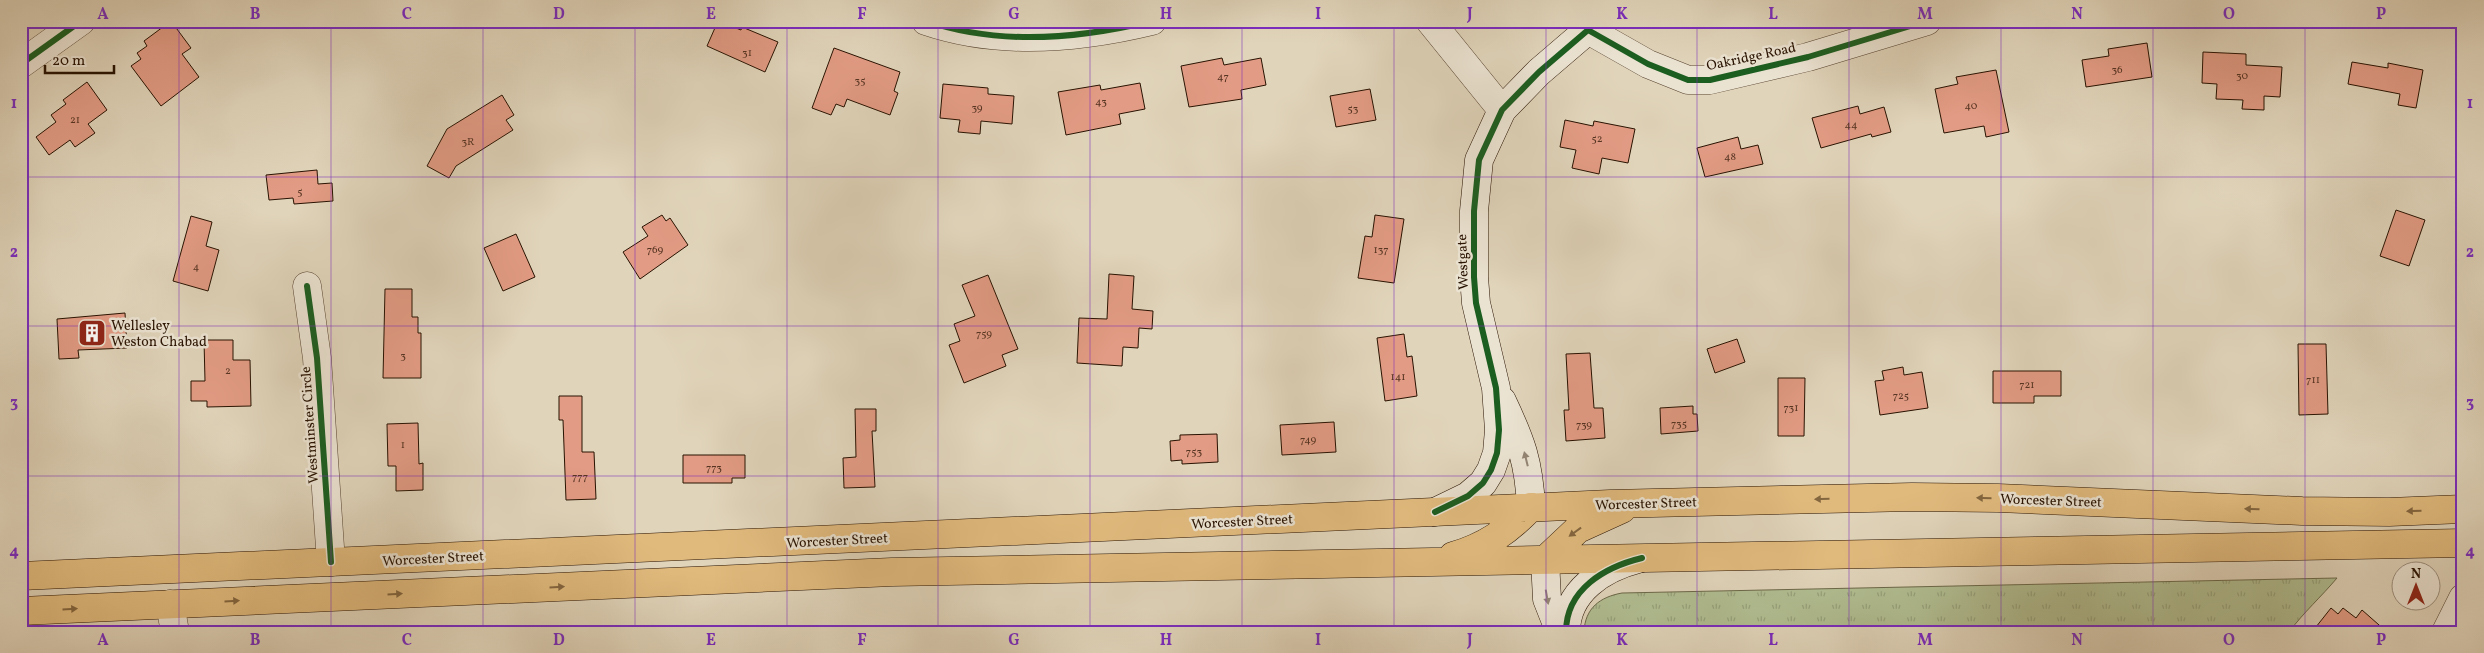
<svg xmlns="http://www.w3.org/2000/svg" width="2484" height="653" font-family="Vollkorn,serif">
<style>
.park{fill:url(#park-tufts);stroke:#6c6849}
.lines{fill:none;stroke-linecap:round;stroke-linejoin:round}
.stream{stroke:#6c7471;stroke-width:7}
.building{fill:#e29b84;stroke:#281201}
.street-casing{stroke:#56422f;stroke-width:29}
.secondary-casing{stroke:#281201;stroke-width:29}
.highway-casing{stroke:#281201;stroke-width:29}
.street{stroke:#ebe3d2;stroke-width:28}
.secondary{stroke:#ebe3d2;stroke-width:28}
.highway{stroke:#e0ba7d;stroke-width:28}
.cycleway-casing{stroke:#ebe3d2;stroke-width:9}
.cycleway{stroke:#1b5e20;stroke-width:6}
.oneway{fill:#938574}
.oneway2{fill:#84663f}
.grid{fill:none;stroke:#7b2cbf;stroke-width:1;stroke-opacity:0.55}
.labels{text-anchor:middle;stroke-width:5;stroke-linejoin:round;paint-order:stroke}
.number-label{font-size:11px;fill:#563422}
.street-label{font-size:14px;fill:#281201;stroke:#ebe3d2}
.poi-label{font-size:14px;fill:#281201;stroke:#ebe3d2;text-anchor:start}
.neatline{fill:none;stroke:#7b2cbf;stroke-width:2}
.grid-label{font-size:16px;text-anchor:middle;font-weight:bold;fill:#7b2cbf}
</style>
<defs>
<pattern id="park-tufts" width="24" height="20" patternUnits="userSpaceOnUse" patternTransform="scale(1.25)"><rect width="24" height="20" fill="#b0bd91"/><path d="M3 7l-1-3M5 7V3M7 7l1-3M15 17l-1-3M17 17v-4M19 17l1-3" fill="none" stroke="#97a17b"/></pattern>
</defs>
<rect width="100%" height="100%" fill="#e0d4ba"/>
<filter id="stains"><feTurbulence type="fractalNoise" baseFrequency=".004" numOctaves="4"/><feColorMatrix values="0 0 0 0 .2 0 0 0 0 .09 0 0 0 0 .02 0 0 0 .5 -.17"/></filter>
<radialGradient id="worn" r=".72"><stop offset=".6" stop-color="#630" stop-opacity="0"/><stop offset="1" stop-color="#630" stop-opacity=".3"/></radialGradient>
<path class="park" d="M2337 578C2321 597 2304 612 2289 632H1584C1585 608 1600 597 1622 593Z"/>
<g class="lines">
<path class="stream" d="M1675 632 1732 629 1764 632"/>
</g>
<path class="building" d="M171 21 191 48 182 54 199 77 161 106 131 66 141 59 137 53 147 46 144 41Z
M718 21 741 30 742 27 778 42 765 72 707 46Z
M2147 43 2152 77 2086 87 2082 60 2109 56 2108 49Z
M834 48 900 72 894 91 898 93 890 115 847 99 844 107 836 104 831 115 812 108Z
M2203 52 2246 54V65L2282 67 2280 97 2264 96V110L2242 109 2243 100 2216 99 2217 84 2202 83Z
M1222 58 1224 65 1261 58 1266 85 1241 90 1242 99 1189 107 1181 66Z
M2352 62 2388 68V63L2423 70 2416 108 2398 105 2400 94 2348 84Z
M1996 70 2009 132 1986 137 1984 126 1944 133 1935 89 1958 84 1956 77Z
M87 82 107 110 88 124 95 133 75 147 70 140 49 155 36 137 56 122 51 115 66 104 63 100Z
M1140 83 1145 109 1119 114 1121 124 1066 135 1058 92 1100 85 1101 90Z
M943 84 988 88V94L1014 96 1012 124 981 121 980 134 958 132 960 120 940 118Z
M1370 89 1376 120 1336 127 1330 96Z
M502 95 514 115 506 120 513 130 456 166 449 178 427 166 447 129Z
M1858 106 1860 114 1884 107 1891 132 1872 137 1871 134 1821 148 1812 118Z
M1565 120 1593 126 1594 121 1635 129 1628 163 1602 158 1599 174 1572 168 1576 150 1560 147Z
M1738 137 1741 149 1758 145 1763 164 1705 177 1697 148Z
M317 170 318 184 332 183 333 201 294 204 293 198 269 200 266 175Z
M2396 210 2425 220 2409 266 2380 256Z
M662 215 666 221 670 218 688 245 640 279 623 252 648 236 642 227Z
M1375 215 1404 219 1394 283 1358 278 1365 236 1372 237Z
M191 216 212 222 206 246 219 250 208 291 173 281Z
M516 234 535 277 503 291 484 248Z
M1109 274 1134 276 1132 309 1153 311 1152 329 1139 328 1138 348 1123 347 1122 366 1077 363 1079 318 1107 319Z
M988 275 1018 349 1002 355 1006 366 964 383 949 345 960 341 954 324 975 316 962 285Z
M385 289H412V317H418V333H421V378H383Z
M125 313 127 348 78 350 79 358 59 359 57 319Z
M1404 334 1407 357 1412 356 1417 396 1385 401 1377 338Z
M1737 339 1745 362 1715 373 1707 349Z
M204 340H233V360H250L251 406 207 407V401H191V381H205Z
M2298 344H2326L2328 414 2299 415Z
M1590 353 1594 408H1603L1605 438 1566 441 1564 410H1569L1566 354Z
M1903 367 1904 375 1922 372 1928 408 1880 415 1875 381 1884 380 1882 371Z
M1993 371H2061V396H2034V403H1993Z
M1778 378H1805L1804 436H1778Z
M559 396H582V452H594L596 499 566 500 563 420H559Z
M1693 406V414H1697L1698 431 1661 434 1660 408Z
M855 409H876V431H872L875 487 844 488 843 458 856 457Z
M1334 422 1336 452 1282 455 1280 425Z
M418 423 419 464 423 463V490L396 491V466H388L387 424Z
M1217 434 1218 462 1182 464V460L1171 461 1170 441 1180 440V435Z
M683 455H745V478H732V483H683Z
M2331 608 2338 614 2343 608 2356 618 2362 610 2387 632H2312Z"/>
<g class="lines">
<defs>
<path id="street" d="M926 21C999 46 1078 39 1152 21
M1430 21 1502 110
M1588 30 1648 64 1688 80H1710L1808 57 1927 21
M21 64 81 21
M307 286 317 358 331 562
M170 604 175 632
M2446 632 2463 598"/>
<path id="secondary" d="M1502 401C1521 441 1529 462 1531 507
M1435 512 1468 496 1483 483 1491 470 1497 453 1499 430 1496 388 1476 303 1474 277V211L1479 160 1502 110 1539 72 1588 30 1593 21
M1545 560 1547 599 1560 632
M1566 632C1566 591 1603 568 1638 559"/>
<path id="highway" d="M1453 556C1485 547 1508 531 1531 507
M1545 560 1578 529 1622 509
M21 576 1610 504 1912 497 1998 498 2302 511 2389 512 2463 509
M21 611 892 572 2463 543"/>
</defs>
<use href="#street" class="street-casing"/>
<use href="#secondary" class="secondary-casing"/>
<use href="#highway" class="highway-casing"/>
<use href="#street" class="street"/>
<use href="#secondary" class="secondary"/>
<use href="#highway" class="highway"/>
<defs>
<path id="cycleway" d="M926 21C999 46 1078 39 1152 21
M1588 30 1648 64 1688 80H1710L1808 57 1927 21
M21 64 81 21
M307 286 317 358 331 562
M1435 512 1468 496 1483 483 1491 470 1497 453 1499 430 1496 388 1476 303 1474 277V211L1479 160 1502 110 1539 72 1588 30 1593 21
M1566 632C1566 589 1605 567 1642 558"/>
</defs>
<use href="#cycleway" class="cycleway-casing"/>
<use href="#cycleway" class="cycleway"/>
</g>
<defs><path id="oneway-solid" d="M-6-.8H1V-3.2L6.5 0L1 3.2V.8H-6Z" transform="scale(1.25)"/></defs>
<g class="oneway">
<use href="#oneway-solid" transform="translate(1526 459) rotate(-104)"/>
<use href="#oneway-solid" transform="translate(1547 597) rotate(80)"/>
</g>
<g class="oneway2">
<use href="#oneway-solid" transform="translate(1984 498) rotate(-179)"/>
<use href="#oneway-solid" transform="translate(1822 499) rotate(179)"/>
<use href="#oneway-solid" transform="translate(2252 509) rotate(-178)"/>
<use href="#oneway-solid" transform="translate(2414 511) rotate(178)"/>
<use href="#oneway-solid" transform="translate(1575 532) rotate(144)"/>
<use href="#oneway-solid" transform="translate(557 587) rotate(-3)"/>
<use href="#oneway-solid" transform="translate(395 594) rotate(-3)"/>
<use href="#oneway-solid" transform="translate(232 601) rotate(-3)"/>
<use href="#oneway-solid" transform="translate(70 609) rotate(-3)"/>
</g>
<path class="grid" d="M179 21V632M331 21V632M483 21V632M635 21V632M787 21V632M938 21V632M1090 21V632M1242 21V632M1394 21V632M1546 21V632M1697 21V632M1849 21V632M2001 21V632M2153 21V632M2305 21V632M21 177H2463M21 326H2463M21 476H2463"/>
<defs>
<symbol id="building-square" viewBox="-11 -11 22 22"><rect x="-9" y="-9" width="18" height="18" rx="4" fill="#8f2418" stroke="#ebe3d2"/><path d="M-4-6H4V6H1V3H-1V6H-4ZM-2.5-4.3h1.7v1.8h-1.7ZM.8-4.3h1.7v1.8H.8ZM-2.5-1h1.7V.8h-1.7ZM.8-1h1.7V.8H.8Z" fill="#fff"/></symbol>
</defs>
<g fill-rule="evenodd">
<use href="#building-square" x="76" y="317" width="32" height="32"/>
</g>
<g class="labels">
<g class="number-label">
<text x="747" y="56">31</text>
<text x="2117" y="73">36</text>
<text x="2242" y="79">30</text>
<text x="1223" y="80">47</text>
<text x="860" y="84">35</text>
<text x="1101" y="105">43</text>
<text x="1971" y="109">40</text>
<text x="977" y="111">39</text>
<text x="1353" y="112">53</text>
<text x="75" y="123">21</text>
<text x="1851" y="128">44</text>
<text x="1597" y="142">52</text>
<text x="468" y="145">3R</text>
<text x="1730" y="160">48</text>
<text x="300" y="195">5</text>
<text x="655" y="253">769</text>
<text x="1381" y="253">137</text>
<text x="196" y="270">4</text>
<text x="984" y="337">759</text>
<text x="403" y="359">3</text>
<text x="228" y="374">2</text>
<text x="1398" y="380">141</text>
<text x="2313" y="383">711</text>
<text x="2027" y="388">721</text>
<text x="1901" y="399">725</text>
<text x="1791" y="411">731</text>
<text x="1679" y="427">735</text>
<text x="1584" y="428">739</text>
<text x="1308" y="443">749</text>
<text x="403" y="448">1</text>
<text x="1194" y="455">753</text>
<text x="714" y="471">773</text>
<text x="580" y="480">777</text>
</g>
<g class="street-label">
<text transform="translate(1751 56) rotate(-12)" y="5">Oakridge Road</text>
<text transform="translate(1462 262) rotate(-92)" y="5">Westgate</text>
<text transform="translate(309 425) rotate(-94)" y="5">Westminster Circle</text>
<text transform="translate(2051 500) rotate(2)" y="5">Worcester Street</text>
<text transform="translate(1646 503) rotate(-2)" y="5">Worcester Street</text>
<text transform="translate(1242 521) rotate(-3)" y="5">Worcester Street</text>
<text transform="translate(837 540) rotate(-3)" y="5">Worcester Street</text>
<text transform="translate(433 558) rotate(-3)" y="5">Worcester Street</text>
</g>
<g class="poi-label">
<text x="111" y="330">Wellesley<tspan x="111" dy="16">Weston Chabad</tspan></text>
</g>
</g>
<rect width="2484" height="653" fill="none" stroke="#e0d4ba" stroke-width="55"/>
<g transform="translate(2416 586)"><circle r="24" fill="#ebe3d2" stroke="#9d8f7e"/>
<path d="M0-4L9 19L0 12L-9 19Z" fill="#8f2418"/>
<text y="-8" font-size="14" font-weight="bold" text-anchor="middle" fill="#281201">N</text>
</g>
<path d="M45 65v8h69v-8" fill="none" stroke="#281201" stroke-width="2.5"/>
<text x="52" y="65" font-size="15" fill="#281201" stroke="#ebe3d2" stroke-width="4" paint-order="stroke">20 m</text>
<rect x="28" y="28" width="2428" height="598" class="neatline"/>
<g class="grid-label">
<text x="103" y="19">A</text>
<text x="255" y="19">B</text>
<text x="407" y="19">C</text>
<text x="559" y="19">D</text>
<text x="711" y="19">E</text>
<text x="862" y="19">F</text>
<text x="1014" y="19">G</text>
<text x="1166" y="19">H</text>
<text x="1318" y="19">I</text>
<text x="1470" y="19">J</text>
<text x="1622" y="19">K</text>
<text x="1773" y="19">L</text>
<text x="1925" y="19">M</text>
<text x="2077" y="19">N</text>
<text x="2229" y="19">O</text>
<text x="2381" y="19">P</text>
<text x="14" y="108">1</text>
<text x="2470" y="108">1</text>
<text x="14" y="257">2</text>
<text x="2470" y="257">2</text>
<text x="14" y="407">3</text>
<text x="2470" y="407">3</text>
<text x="14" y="556">4</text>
<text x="2470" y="556">4</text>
<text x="103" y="645">A</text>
<text x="255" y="645">B</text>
<text x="407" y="645">C</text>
<text x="559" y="645">D</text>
<text x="711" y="645">E</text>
<text x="862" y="645">F</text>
<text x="1014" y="645">G</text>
<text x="1166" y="645">H</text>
<text x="1318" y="645">I</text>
<text x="1470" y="645">J</text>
<text x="1622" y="645">K</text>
<text x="1773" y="645">L</text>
<text x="1925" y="645">M</text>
<text x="2077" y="645">N</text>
<text x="2229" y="645">O</text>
<text x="2381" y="645">P</text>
</g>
<rect width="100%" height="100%" filter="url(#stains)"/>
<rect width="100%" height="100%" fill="url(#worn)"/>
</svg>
